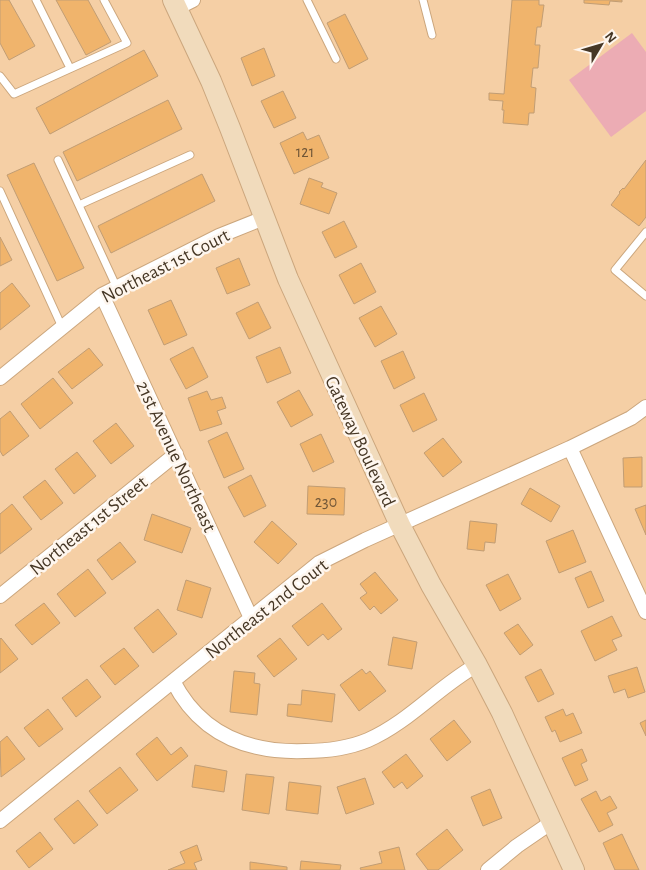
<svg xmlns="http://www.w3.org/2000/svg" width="646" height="870" font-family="'Alegreya Sans',sans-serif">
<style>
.green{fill:#ecacb4}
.building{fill:#f0b46c;stroke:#c19d74}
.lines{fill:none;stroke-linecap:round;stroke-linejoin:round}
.service-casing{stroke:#cba67d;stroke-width:9}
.minor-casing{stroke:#cba67d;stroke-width:16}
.secondary-casing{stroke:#cba67d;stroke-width:22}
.service{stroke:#fff;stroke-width:7}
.minor{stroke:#fff;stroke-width:14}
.secondary{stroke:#f1dbbc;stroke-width:20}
.labels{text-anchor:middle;stroke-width:5;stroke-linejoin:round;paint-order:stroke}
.number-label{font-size:16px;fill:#705637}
.street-label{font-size:19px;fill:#463725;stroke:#fef6ee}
</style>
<rect width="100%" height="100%" fill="#f5cfa5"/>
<path class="green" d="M632 33 646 52V111L611 137 569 80Z"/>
<path class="building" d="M0 0H9L35 46 9 60 0 43Z
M56 0H88L111 42 86 55Z
M512 0H539V5H544L541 27H537L535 45H540L538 68H533L531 87 536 88 534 113H529L528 125 503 123 504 110H502L503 101 489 100V93L504 94Z
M584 0H622V2L610 1 609 5 584 3Z
M345 14 368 59 349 69 327 23Z
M264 48 275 76 252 86 241 58Z
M144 50 158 76 50 134 36 108Z
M283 91 296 118 274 128 261 101Z
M168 100 182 129 77 181 63 152Z
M303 132 307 140 319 135 329 158 294 174 280 143Z
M646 160V217L639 226 611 205 620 193 619 192 623 188 624 189Z
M34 163 84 268 57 281 7 175Z
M202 174 215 201 111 253 98 226Z
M309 178 323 183 321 187 337 193 329 214 300 204Z
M344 221 357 247 335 258 322 232Z
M0 237 12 260 0 266Z
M239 258 250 285 227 294 216 268Z
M361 263 376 292 354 304 339 275Z
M12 283 30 306 0 330V293Z
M171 300 187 335 164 345 148 310Z
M258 302 271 328 249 339 236 313Z
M381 306 397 334 375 347 359 318Z
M193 347 208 377 186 389 170 359Z
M280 347 291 373 267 383 256 357Z
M89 348 103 365 72 389 58 372Z
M403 351 415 378 394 389 381 361Z
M53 378 73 403 40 429 21 404Z
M299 390 313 415 291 427 277 402Z
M207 391 211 400 222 397 226 408 217 411 222 424 200 431 188 398Z
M424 393 437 420 413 432 400 405Z
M10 411 29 436 3 456 0 451V419Z
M116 423 134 446 111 464 93 441Z
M227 432 244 469 224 478 208 441Z
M321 434 334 462 313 472 300 444Z
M443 438 462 462 443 477 424 453Z
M77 452 96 476 74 494 55 469Z
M642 457V487H624L623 458Z
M251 475 266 506 244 517 228 487Z
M45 480 63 503 41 520 23 497Z
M308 486 345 488 344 515 307 514Z
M530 488 560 506 551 522 521 504Z
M12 504 32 529 0 554V514Z
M646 505V535L635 509Z
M152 514 191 528 182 553 144 540Z
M272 521 297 544 278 564 254 542Z
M470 521 497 524 495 543 485 542 484 551 467 549Z
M573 530 586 562 559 573 546 541Z
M120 542 136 562 112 580 97 560Z
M88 569 106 593 75 617 57 594Z
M591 571 604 601 588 608 575 578Z
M375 572 398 600 381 614 374 606 370 610 360 598 367 593 360 584Z
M508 574 521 599 500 611 486 585Z
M186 580 211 588 202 618 177 610Z
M44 603 60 623 32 645 15 625Z
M322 603 342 629 328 640 323 634 308 646 292 626Z
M158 609 177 634 153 653 134 628Z
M612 616 622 636 612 640 617 650 595 661 581 631Z
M518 624 533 645 520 655 504 633Z
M393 637 417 642 412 669 388 665Z
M1 638 18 659 0 673V639Z
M280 638 297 659 274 677 257 656Z
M124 648 139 666 115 685 100 666Z
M637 667 645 692 628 698 625 689 614 693 608 676Z
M362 669 366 674 370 671 386 691 359 711 340 685Z
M541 669 554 694 538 702 525 677Z
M234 671 255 673 254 683 260 684 257 715 230 712Z
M87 679 101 697 76 717 62 698Z
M302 690 335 694 332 722 287 716 288 704 301 705Z
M48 709 63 729 39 747 24 728Z
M563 709 566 716 573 713 582 733 560 742 555 730 552 732 545 717Z
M454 720 471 742 447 761 430 739Z
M646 720V736L640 723Z
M7 736 25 759 1 777 0 742Z
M157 737 171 755 181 747 188 756 157 781 136 754Z
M582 749 587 761 581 764 588 780 575 786 562 758Z
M406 754 423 776 407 789 402 782 394 788 382 772Z
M195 765 227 771 224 792 192 787Z
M120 767 138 790 107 814 89 791Z
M246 774 274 777 269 814 242 810Z
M365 778 374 804 346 814 337 787Z
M289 782 321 786 318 814 286 810Z
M490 789 502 818 483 826 471 797Z
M596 791 601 801 610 796 617 808 607 813 613 825 599 832 581 799Z
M78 800 98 825 74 844 54 819Z
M447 829 463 850 438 870H428L416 854Z
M40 832 53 849 29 868 16 851Z
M622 834 639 870H615L603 843Z
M197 845 202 860 194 863 197 870H168L185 863 180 852Z
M399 847 405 870H361L360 868 382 863 379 852Z
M301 861 341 865 340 870H300Z
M250 862 287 867V870H250Z"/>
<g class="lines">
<defs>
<path id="service" d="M36 0 70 68
M307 0 336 59
M423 0 432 35
M0 76 14 94 127 43 104 0
M58 160 117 288
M0 191 62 327
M79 205 190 155
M646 232 615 270 646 296"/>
<path id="minor" d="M177 8 193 0
M102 295 251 618
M0 378 102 295 219 236 264 218
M570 448 646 612
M0 596 176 454
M173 681C200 734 248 753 305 751 326 751 349 748 368 740 409 722 439 686 477 665
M0 821 319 563 365 540 570 448 631 418 646 407
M488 870 517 846 552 822"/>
<path id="secondary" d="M173 0 211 81 230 128 288 279 400 525 431 585 477 665 502 713 574 870"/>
</defs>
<use href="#service" class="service-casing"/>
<use href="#minor" class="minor-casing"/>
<use href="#secondary" class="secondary-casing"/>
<use href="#service" class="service"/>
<use href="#minor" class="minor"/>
<use href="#secondary" class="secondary"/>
</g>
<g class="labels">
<g class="number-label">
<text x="305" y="157">121</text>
<text x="326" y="507">230</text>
</g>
<g class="street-label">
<text transform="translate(165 265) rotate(-27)" y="7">Northeast 1st Court</text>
<text transform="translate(361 441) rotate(65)" y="7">Gateway Boulevard</text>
<text transform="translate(177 456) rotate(65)" y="7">21st Avenue Northeast</text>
<text transform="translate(88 525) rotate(-39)" y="7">Northeast 1st Street</text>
<text transform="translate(266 608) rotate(-38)" y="7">Northeast 2nd Court</text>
</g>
</g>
<g transform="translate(601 45) rotate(52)" stroke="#fef6ee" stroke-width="4" paint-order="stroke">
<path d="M0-4L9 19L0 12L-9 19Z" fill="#463725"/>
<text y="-8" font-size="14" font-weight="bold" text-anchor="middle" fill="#463725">N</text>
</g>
</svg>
